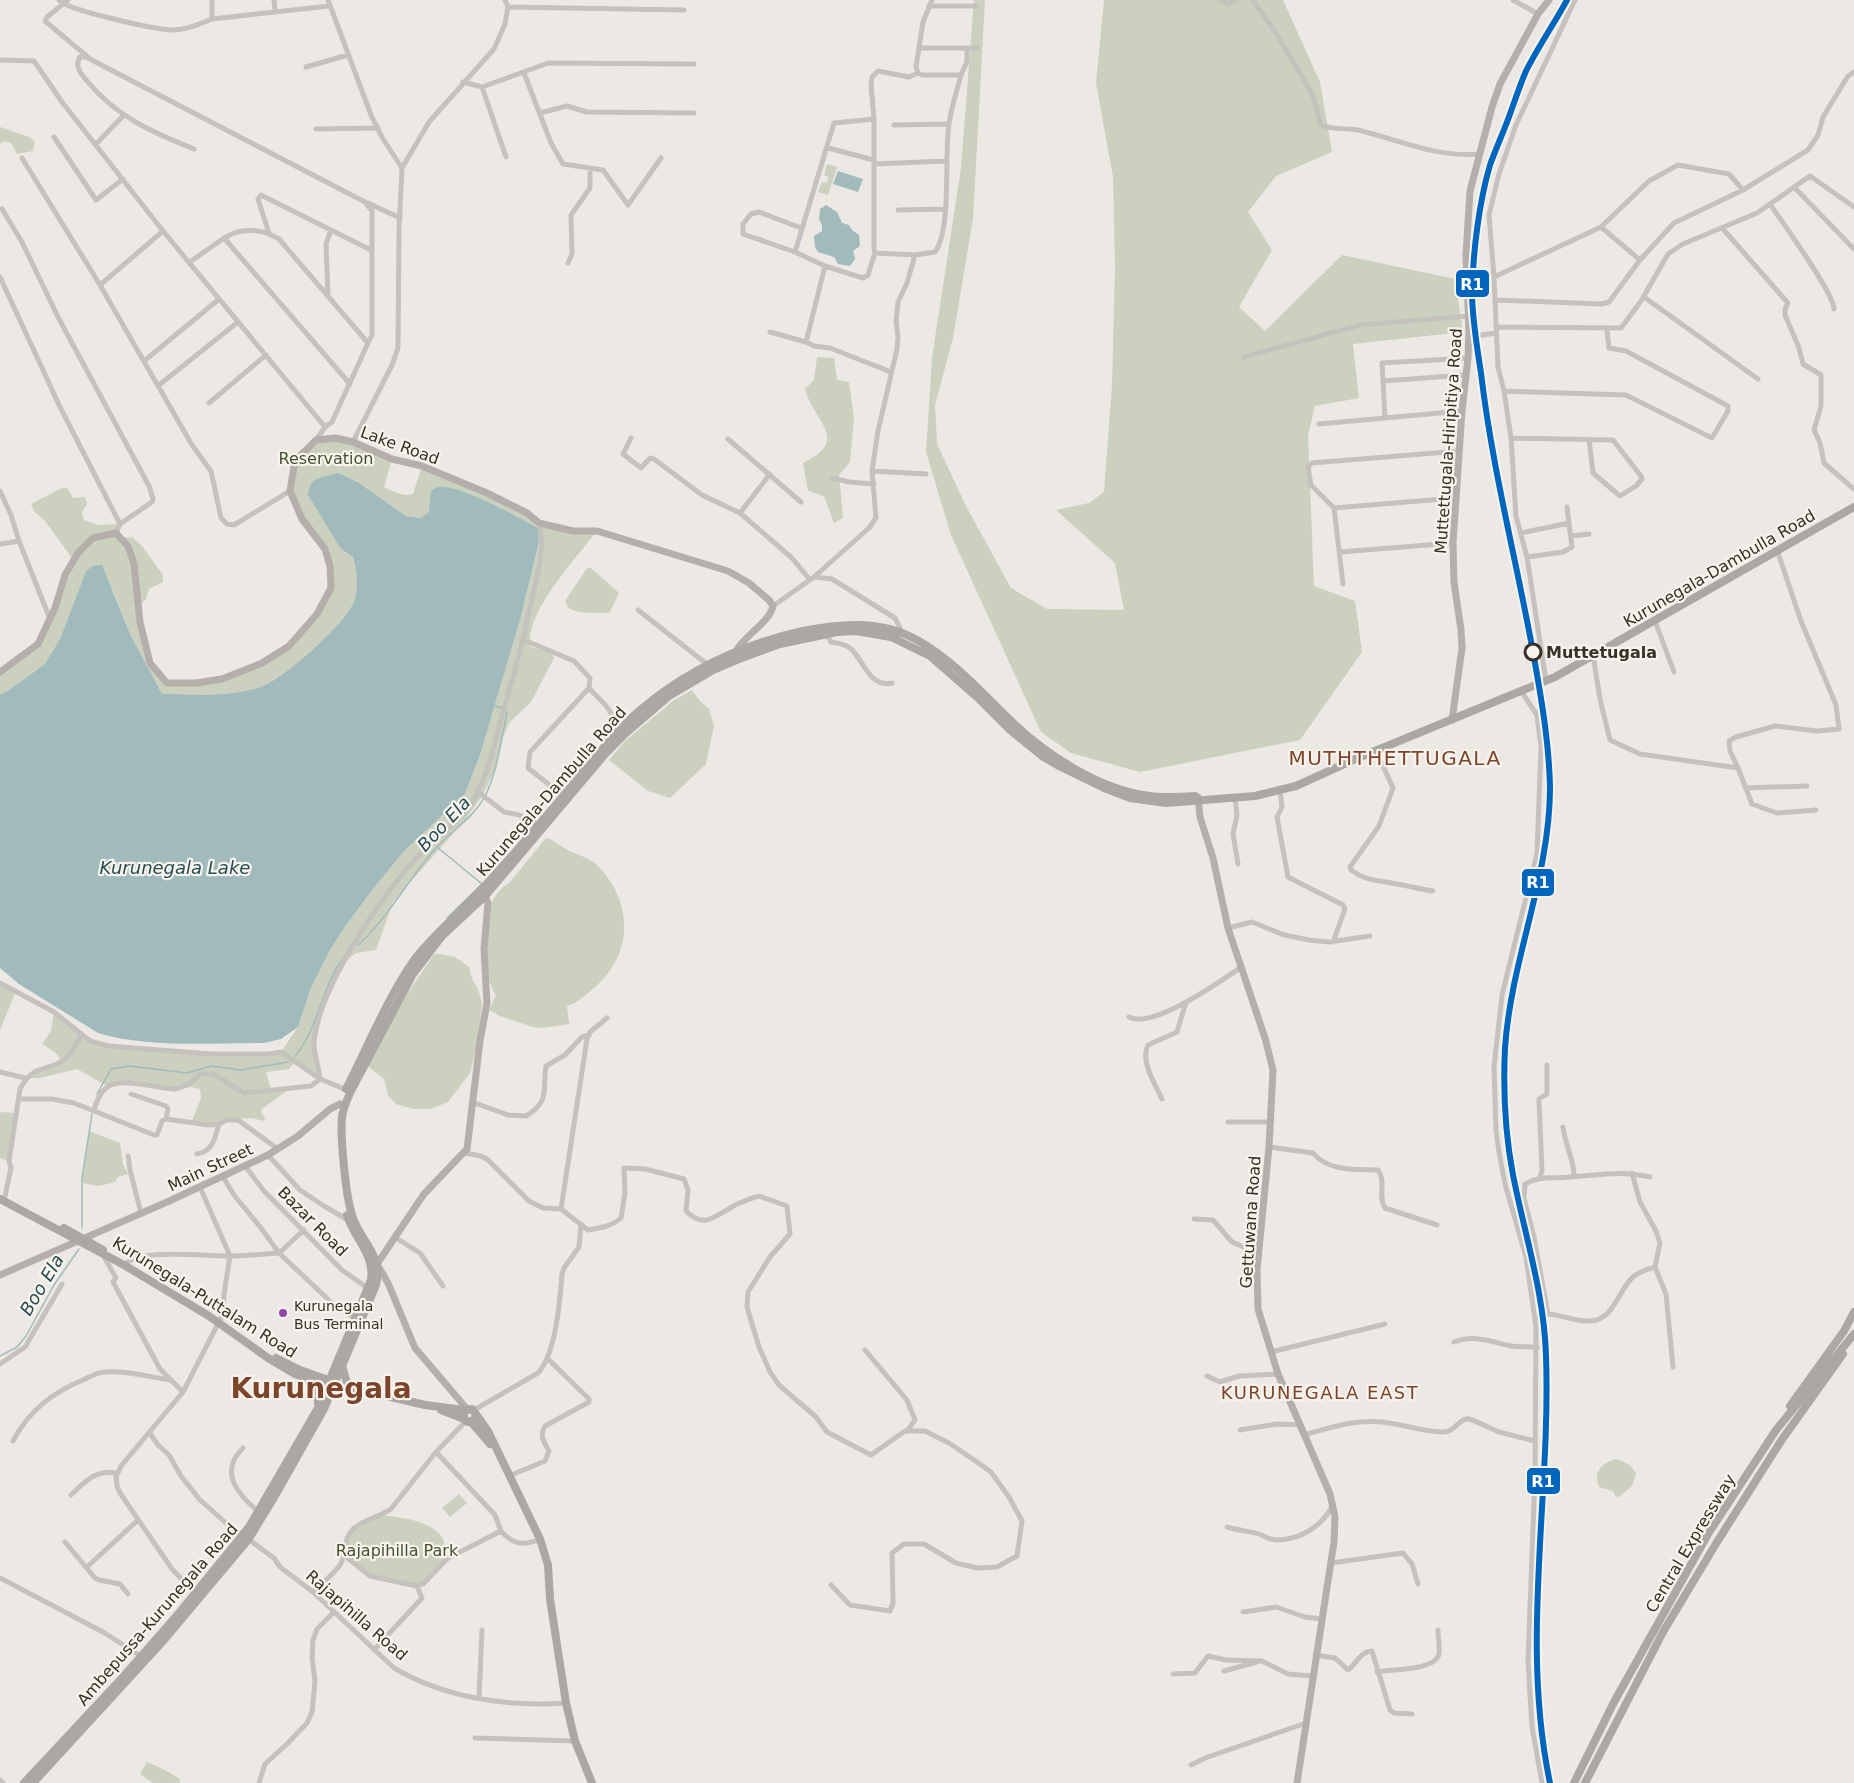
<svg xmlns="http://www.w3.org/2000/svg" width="1854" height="1783" font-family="'DejaVu Sans',sans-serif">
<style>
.green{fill:#ccd1bf}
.water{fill:#a1babc}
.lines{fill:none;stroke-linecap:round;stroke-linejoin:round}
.stream{stroke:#a1babc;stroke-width:1.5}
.minor{stroke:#c5c1bc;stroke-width:5}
.major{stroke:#b4afab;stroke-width:7}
.highway{stroke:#aba7a2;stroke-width:8}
.rail-1-casing{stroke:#f8f3ec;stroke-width:10}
.rail-1{stroke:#0065bd;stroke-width:6}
.stop-dot{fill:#f8f3ec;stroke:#362f2a;stroke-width:3}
.bus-dot{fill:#8e44ad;stroke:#f8f3ec;stroke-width:2}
.labels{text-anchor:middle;stroke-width:4.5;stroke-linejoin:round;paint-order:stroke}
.bus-label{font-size:14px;fill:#362f2a;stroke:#f8f3ec;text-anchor:start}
.street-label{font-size:16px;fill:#362f2a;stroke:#f8f3ec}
.park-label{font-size:16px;fill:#445231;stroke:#f8f3ec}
.stop-label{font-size:16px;font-weight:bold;fill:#362f2a;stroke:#f8f3ec;text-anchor:start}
.water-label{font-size:18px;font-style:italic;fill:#244e54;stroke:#f8f3ec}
.neighbourhood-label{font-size:18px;letter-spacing:1.5px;fill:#7d442c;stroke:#f8f3ec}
.quarter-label{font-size:20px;letter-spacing:1.5px;fill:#7d442c;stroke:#f8f3ec}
.town-label{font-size:28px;font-weight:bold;fill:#7d442c;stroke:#f8f3ec}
.line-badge{stroke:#f8f3ec;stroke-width:2}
.badge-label{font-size:16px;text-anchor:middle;font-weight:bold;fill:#fff}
</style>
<rect width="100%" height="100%" fill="#ece8e3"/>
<path class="green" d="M974 0H985L973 219 953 338 935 405 937 444 966 506 1011 588 1047 609 1124 610 1115 563 1056 510 1089 503 1104 492 1112 385 1115 265 1113 177 1096 83 1104 0H1283L1320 82 1332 152 1276 176 1248 212 1272 250 1239 307 1265 331 1342 255 1455 279 1463 332 1353 344 1359 398 1315 406 1308 435 1314 586 1355 601 1362 652 1300 740 1140 772 1071 753 1041 732 951 535 926 452 932 358 961 168Z
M0 127 29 137 35 142 33 151 17 154 11 143 4 141 0 144Z
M827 164 837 167 828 195 818 192 822 182 827 183 828 177 824 175Z
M817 357 834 358 837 380 849 382 854 418 850 462 839 475 843 518 834 523 824 496 808 491 803 463C852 440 813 421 805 389L814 380Z
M336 438 392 459 384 487C393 491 402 497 413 494L422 466 465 484 539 523 558 528 597 531C578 556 523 614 531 647L551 652 554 658 531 702 509 723 502 740 496 768 482 796 465 820 393 902 376 950 356 953 344 962 323 1005 315 1035 320 1079 296 1061 289 1069 266 1072 270 1087 273 1089H289L262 1109 261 1112 265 1118 264 1121 252 1118 232 1119 219 1124 191 1123 201 1098 200 1089 192 1087 175 1089 129 1082 107 1086 77 1069 40 1078H32L31 1075 61 1060 56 1053 42 1044 51 1031 54 1012 90 1041 108 1046 211 1054 281 1052 298 1027 311 988 330 950 344 928 373 889 405 850 465 794 480 755 520 620 542 533 531 524 463 492 421 518 406 516 359 483 330 530 341 549 353 557C357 569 358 585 355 598 351 620 284 678 263 686 231 698 195 694 162 694L131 636 112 588 86 571 60 639 45 664 6 692 0 694V672L38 644 72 558 45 521 34 511 31 504 64 487 68 489 73 498 85 497 87 504 82 512 84 520 98 525 120 524 116 533 122 538 132 537 142 546 163 575V582L149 589 146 599 138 607 150 663 167 683 222 679 262 663 289 646 317 614 331 588 325 549 302 519 290 491 295 461 316 440Z
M587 568H591L619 593 610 612C603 614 576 613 570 609 567 607 567 604 565 601Z
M692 690 699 700 709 709 714 726 706 764 670 798 648 791 609 760 625 741 673 701Z
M546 838 550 839C557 843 566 850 574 853 585 857 593 860 601 869 634 907 632 955 594 988 586 995 577 1003 567 1006L569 1024 543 1028 533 1027 500 1016 489 1010 496 995C483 979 486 928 490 908 493 897 500 888 509 883Z
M434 954H440L455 957 469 967 472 979 478 989 482 1003 478 1041 470 1073 448 1102 431 1109H413L396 1104 388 1095 384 1079 366 1065 395 1012Z
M0 983 16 991 0 1030Z
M0 1112 17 1113 9 1161 0 1158Z
M89 1131 120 1143 123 1164 128 1174 118 1177 115 1182 99 1186 82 1183Z
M1616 1459C1625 1462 1632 1465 1636 1474L1632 1486 1619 1497 1615 1496 1613 1491 1599 1487C1593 1472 1601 1463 1616 1459Z
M459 1494 467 1503 450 1517 442 1508Z
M382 1515C402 1518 432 1520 443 1539 445 1545 446 1552 448 1558L417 1586 370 1576 344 1555 353 1529Z
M147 1762C159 1767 168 1771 180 1779V1783H153L140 1774Z"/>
<path class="water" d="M838 171 863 179 858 192 833 184Z
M826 205 837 212 842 223 849 225 852 230 859 235 860 246 853 251 855 259 850 266 838 264 834 257 818 252 815 247 814 236 822 231V225L819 219 820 209Z
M338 473 359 483 406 516 421 518 429 512 431 491C436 488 438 486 444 487 464 488 519 517 538 528L539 543 520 620 480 755 465 794 405 850 373 889 344 928 330 950 311 988 298 1027 281 1039 264 1043C213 1043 146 1048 98 1033L19 984 0 968V694L6 692 45 664 60 639 86 571 93 566 102 565 131 636 162 694C195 694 231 698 263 686 284 678 351 620 355 598 358 585 357 569 353 557L341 549 308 495C310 476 322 478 338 473Z"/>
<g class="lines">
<path class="stream" d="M495 706 502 708
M437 847 482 884 447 918
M358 945C389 917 408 879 436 848 452 830 472 819 484 798 497 775 501 739 507 713L505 711
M295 1056C318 1030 321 989 341 961
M97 1094 111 1069 129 1066 187 1073 211 1066 241 1070 288 1062
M82 1228V1178L92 1114
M0 1356 17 1347 26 1336 54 1285 79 1249"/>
<path class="minor" d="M59 0C69 11 154 29 172 30 187 30 199 24 212 19L329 6
M68 0 47 17 45 21 89 58
M274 0 275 11
M328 0 371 115 383 139 402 168 399 230 398 348 392 365 353 442
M1220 0 1228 4 1235 0
M1253 0 1279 38 1313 96 1321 125C1332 130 1346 128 1358 130 1399 140 1437 158 1480 154
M1513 0 1538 14
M929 6H976
M508 7 684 10
M212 19V0
M919 48H977
M0 60 34 61 62 102 163 231 325 427 316 440
M306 67 348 55
M524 73 551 143 563 164 603 170 628 205 661 158
M961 75 967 62V48
M463 82 482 87 548 63 694 64
M482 87 506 157
M540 113 567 106 587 112 694 113
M874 119 834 123 795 252 825 266 863 278 868 275 875 253
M894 125 949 124
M316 129 378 128
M54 137 96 200 123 179
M96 144 123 116
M828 148 874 160
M194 149C152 132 118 118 87 81 81 74 74 66 80 57H86L365 202 372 211V335L368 343
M22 158 100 285 192 445 211 471 221 518 227 524 234 525 290 491
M874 164 947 161
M402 168 429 122 494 49 505 24 508 7 505 0
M1794 187 1854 249
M368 203 400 218
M1770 204C1782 222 1834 293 1834 309
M2 209 22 242 58 317 149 486 153 499 152 502 120 524
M898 210 945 209
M1601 227 1640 260
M1723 229 1788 303 1785 309V315L1799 348 1803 364 1821 375V406L1814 430 1820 443 1824 463 1854 489
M269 233 258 199 261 195 371 250
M224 238C243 227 261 228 279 239L368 343 332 422 325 427
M795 252 743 234V224L751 214 759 212 801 228
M915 255 875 253 874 249V119L871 85 872 77 878 71 909 77 918 73
M190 262 224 238 350 384
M568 263 572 254 571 215 590 188V168
M0 277 60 407 120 524 116 533
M1494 277 1601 227 1649 181 1678 165 1729 174 1743 190
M100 285 163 231
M328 296 326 244 331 230
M1644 297 1758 379
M1495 300 1601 304 1609 302 1640 260 1674 223 1743 190 1808 150 1818 135 1823 117 1848 76 1854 72
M1496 327 1621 328 1641 301 1668 254 1683 244 1757 213 1810 176 1854 207
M770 332 806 342 814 346 830 348 891 372
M1469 337 1496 333
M806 342 825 266
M1244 357 1360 325 1469 316
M144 361 218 300
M1383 381 1465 375
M159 385 238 322
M1504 391 1626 395 1712 438 1728 411V406L1626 351 1609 348 1607 330
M209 403 266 355
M1385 418 1382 363 1468 358
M1319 424 1462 411
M631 438 623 454 641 468 650 458 654 459 702 495 740 513 792 558 810 580
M1511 438C1544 439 1577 439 1611 440H1613L1641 476 1642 479 1636 486 1620 496 1593 473 1589 439
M728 439 801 502
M872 471 926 474
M832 478 849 482 874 484
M0 491 11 515 19 541 50 619
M1567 507 1569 523
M1334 508 1311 485 1308 467 1312 463 1459 451
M740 513 770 474
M1521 533 1569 523 1572 547 1563 552 1527 557
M1571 536 1589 534
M0 544 19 541
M1340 552 1453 543
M814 577 869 528 876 518 872 471 878 431 897 349 898 337 896 322 898 302 907 283 915 255 935 252C952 230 944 153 949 124 951 108 957 91 961 75H922L918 73 916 67 923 22 932 0
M1343 584 1334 508 1455 498
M773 606 814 577 832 579 895 618 903 634
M638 610 708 665
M1655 621 1674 672
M826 634 831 642C837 643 845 644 850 648 864 660 869 688 892 683
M524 640 574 661 590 678 589 688C595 695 605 703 609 710 614 717 617 724 623 730
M1593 655 1600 699 1610 740 1640 754 1738 768 1752 804 1777 813 1816 810
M1546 681 1527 557 1516 516 1511 438 1504 391 1498 367 1494 277 1489 215 1499 174 1516 125 1575 0
M1521 691 1537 715 1541 747 1537 853 1502 995 1494 1067 1496 1131 1499 1152 1505 1184 1526 1257 1536 1327 1535 1474 1528 1661 1532 1727 1542 1783
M1376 751 1393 788 1392 791 1379 826 1350 867 1351 870C1364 880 1375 880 1391 883 1405 885 1419 889 1433 891
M1738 768 1730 751 1729 741 1736 737 1775 726 1817 731 1839 729 1836 705 1801 621 1777 550
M1280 788 1282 807 1277 817 1288 877 1343 905 1345 909 1333 942
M1745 788 1807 786
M477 791 504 812 519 815 540 826
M1235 797 1237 815 1233 834 1238 864
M566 798 528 768 530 752 589 688
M1228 928 1252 922 1284 935 1309 940 1329 942 1370 936
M0 983 54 1012 90 1041 108 1046 211 1054H269L281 1052 320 1079 347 1090
M1129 1017C1152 1030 1219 982 1240 968
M0 1072 25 1078
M131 1094 166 1106 168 1109 166 1119
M19 1099H52L74 1103 154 1135H157L162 1121 166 1119 209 1125 219 1124 226 1120H238L278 1149
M1162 1099C1155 1084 1140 1061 1148 1045L1177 1032 1186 1002
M472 1102 508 1115 526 1116C551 1101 542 1090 546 1066L565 1055 582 1037 589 1035
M94 1110C96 1103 99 1094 105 1089 118 1075 157 1089 175 1089 186 1087 192 1082 200 1074H213L244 1093 311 1086 320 1079C319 1067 314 1055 314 1043 318 989 384 890 423 851 437 837 457 824 469 807 489 778 495 739 505 705 513 677 521 650 527 621 533 590 547 554 539 523
M1228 1122H1271
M1563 1127C1565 1144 1573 1158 1574 1174L1572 1177
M1269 1147 1313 1153C1329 1172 1355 1169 1378 1170 1387 1182 1377 1195 1385 1208L1437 1225
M465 1153 481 1156 488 1160 529 1201 543 1208 561 1209 588 1230C600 1228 612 1226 621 1218L625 1193 624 1168 645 1169 684 1179 688 1190 686 1211C704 1229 714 1217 732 1207 740 1202 750 1199 759 1196L787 1206 790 1234 770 1257 748 1292 747 1307 759 1347 770 1372 779 1385 816 1417 827 1432 871 1455 905 1431H925L949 1443 977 1462 991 1472 1009 1497 1022 1521 1017 1556 997 1567 977 1568 956 1563 924 1544H904L892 1553 893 1603 890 1611 850 1605 831 1585
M197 1154C213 1151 215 1138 219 1124
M268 1155 300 1190 324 1206 348 1220
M128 1156 130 1170 141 1213
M245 1166 264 1191 342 1270 369 1289
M1632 1173 1640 1202 1656 1231 1660 1243 1655 1267 1666 1294 1673 1367
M223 1177 234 1195 261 1228 279 1253 332 1303 356 1319
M1540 1177 1542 1171 1539 1101V1099L1547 1094V1065
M4 1201 11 1168 9 1161 20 1089C34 1062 49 1073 66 1058 73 1052 77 1041 82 1034
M561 1209 587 1039 590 1032 607 1018
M1194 1219 1213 1220 1232 1242 1258 1253
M396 1238 420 1253 443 1286
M279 1253 304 1230
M103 1255 116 1278 113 1282 160 1369 183 1392
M124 1265C140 1248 203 1256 227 1256 244 1256 262 1254 279 1253
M1548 1314C1562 1315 1576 1322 1590 1321 1614 1321 1619 1288 1634 1276 1641 1271 1648 1269 1655 1267
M1536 1319 1548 1314 1534 1237 1524 1198 1525 1184C1541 1175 1553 1179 1570 1177 1598 1175 1622 1170 1650 1177
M1454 1342C1475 1334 1491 1342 1512 1346 1520 1347 1529 1347 1537 1347
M865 1350 907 1400 915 1420 907 1431
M1271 1352 1385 1324
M0 1364 25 1347 62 1284
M1207 1376 1220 1382 1239 1376 1278 1374
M474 1410 538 1373C556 1354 560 1300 562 1274L564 1268 579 1247 581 1224
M1240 1430 1277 1424 1300 1425
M149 1432 158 1445 169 1455 181 1476 200 1500 226 1523 274 1558 280 1567 313 1592 394 1668C445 1698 507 1707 566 1703
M1304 1435C1330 1428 1355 1419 1382 1422 1402 1424 1420 1431 1441 1432 1456 1433 1459 1417 1469 1419 1479 1422 1489 1428 1499 1432 1511 1435 1523 1438 1535 1441
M13 1441C28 1412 53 1392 83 1380 90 1377 97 1372 105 1372 126 1370 149 1377 170 1380
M243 1448C218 1472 238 1495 259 1512
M436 1452 495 1515 501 1531
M509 1476 545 1461 549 1451C544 1442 539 1436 545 1426L589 1402V1399L548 1359
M71 1495C86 1481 94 1470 117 1473
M1227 1527C1237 1530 1248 1531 1259 1534 1265 1536 1270 1540 1276 1540 1301 1540 1322 1526 1333 1505
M65 1542 95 1578 99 1580 120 1584 128 1594
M344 1555 370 1576 417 1586 423 1584 448 1558 501 1531C513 1545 524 1546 540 1539
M1331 1563 1403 1553 1412 1564 1418 1584
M87 1567 138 1520
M0 1578 103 1632 141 1656
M313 1592C322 1583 333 1575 340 1565 347 1554 343 1538 353 1529 363 1520 379 1517 391 1509L436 1452 466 1421
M197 1595 172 1569 120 1493 117 1486 116 1477 121 1466 183 1392 223 1314 224 1294 230 1256 200 1187
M1243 1612 1276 1607 1305 1617 1322 1619
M374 1650 422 1598 417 1586
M1315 1655 1335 1658 1348 1670C1356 1664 1361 1651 1372 1651L1390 1710 1394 1713 1412 1714
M1224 1671 1257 1662
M1377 1672C1391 1669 1435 1671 1439 1654 1440 1647 1438 1638 1438 1630
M1173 1674 1195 1673 1208 1656 1226 1660 1262 1661 1288 1674 1312 1676
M479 1698 482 1630
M475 1738 575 1741
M1191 1765 1205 1758 1306 1723
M0 1780 3 1783
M259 1783 265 1764 287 1744 307 1723 312 1712 315 1681 312 1658 313 1640 317 1629 334 1612"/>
<path class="major" d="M0 672 38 644 55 608 65 575 78 553 93 538 116 533 128 546 134 564 140 622 150 663 167 683H196L222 679 262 663 289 646 317 614 331 588 330 566 325 549 302 519 290 491 295 461 316 440 336 438 353 442 392 459 422 466 487 493 527 513 539 523 573 531H597L728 571 749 583 769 600 773 606C770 622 745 635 736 651V653
M1452 720 1462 648 1461 630 1454 582 1453 543 1462 411 1468 358 1469 331 1466 255 1470 191 1492 107 1500 84 1538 14 1549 0
M1198 797 1200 817 1213 858 1228 928 1265 1038 1273 1070 1269 1147 1257 1270 1258 1309 1278 1374 1330 1494 1335 1517 1334 1542 1297 1783
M0 1275 167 1202 268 1155 298 1136 330 1109 340 1104
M467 1409 415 1348 388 1283 377 1264 424 1194 467 1149 480 1041 487 1003 484 949 488 903 483 892"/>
<path class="highway" d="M346 1089C367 1048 388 997 414 960 429 940 447 925 464 907 480 892 495 875 510 858 534 830 559 802 582 773 600 752 618 729 639 711 686 671 743 644 803 631 842 623 881 620 917 640 952 659 982 693 1010 720 1046 755 1100 790 1150 796 1165 798 1180 797 1195 796
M0 1199 124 1265 209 1316 268 1358 295 1374 333 1388 378 1394 425 1405 464 1410 472 1409 476 1414 474 1420 468 1422 464 1419V1410
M64 1228 103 1250
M276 1358 300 1370 331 1381
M342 1366 347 1383 356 1390
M307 1380 317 1391 318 1403
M1790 1406 1844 1331 1854 1312
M441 1410 464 1419
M476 1414 488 1431 540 1539 548 1565 550 1599 566 1703 575 1741 592 1783
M471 1422 490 1444
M24 1783 123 1677 174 1619 249 1527 318 1408 371 1280C375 1255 354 1238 347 1215
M33 1783 164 1640 248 1540 272 1501 324 1409 376 1285C383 1255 362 1243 353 1218 346 1200 340 1137 342 1117 343 1108 347 1100 351 1091L413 974 442 936 486 895 606 753 626 733 669 696 713 670 739 659 780 644 837 632 856 631 891 637 930 656 978 698 1010 730 1042 756 1059 766 1104 788 1130 798 1166 803 1255 796 1296 786 1353 760 1555 677 1854 507
M1574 1783 1614 1702 1708 1534 1776 1430 1854 1334
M1585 1783 1663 1632 1717 1542 1781 1441 1843 1354"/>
<defs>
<path id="rail-1" d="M1550 1783C1520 1641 1551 1498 1546 1355 1544 1293 1525 1236 1513 1175 1505 1133 1503 1090 1505 1048 1511 959 1550 877 1550 787 1549 742 1541 696 1533 652 1516 559 1492 467 1481 373 1477 347 1472 318 1472 292 1473 253 1479 202 1490 165 1496 148 1504 131 1510 114 1515 100 1520 85 1526 71 1538 47 1554 24 1567 0"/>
</defs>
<use href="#rail-1" class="rail-1-casing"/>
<use href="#rail-1" class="rail-1"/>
</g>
<circle class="stop-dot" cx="1533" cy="652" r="8"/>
<circle class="bus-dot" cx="283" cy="1313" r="5"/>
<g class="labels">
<g class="bus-label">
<text x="294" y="1311">Kurunegala<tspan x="294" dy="18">Bus Terminal</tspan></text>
</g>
<g class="street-label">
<text transform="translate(1448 441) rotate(-86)" y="6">Muttettugala-Hiripitiya Road</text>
<text transform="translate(400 445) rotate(20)" y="6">Lake Road</text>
<text transform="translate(1719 568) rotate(-30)" y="6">Kurunegala-Dambulla Road</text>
<text transform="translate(551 791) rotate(-49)" y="6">Kurunegala-Dambulla Road</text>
<text transform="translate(210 1167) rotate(-25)" y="6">Main Street</text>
<text transform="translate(313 1221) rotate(45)" y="6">Bazar Road</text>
<text transform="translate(1250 1222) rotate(-86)" y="6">Gettuwana Road</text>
<text transform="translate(205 1297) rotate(32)" y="6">Kurunegala-Puttalam Road</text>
<text transform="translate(1690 1543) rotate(-59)" y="6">Central Expressway</text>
<text transform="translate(157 1614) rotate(-49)" y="6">Ambepussa-Kurunegala Road</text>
<text transform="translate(357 1615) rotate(41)" y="6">Rajapihilla Road</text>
</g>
<g class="park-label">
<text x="326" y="464">Reservation</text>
<text x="397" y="1556">Rajapihilla Park</text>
</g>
<g class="stop-label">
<text x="1546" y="658">Muttetugala</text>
</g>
<g class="water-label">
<text transform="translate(444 824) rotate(-47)" y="6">Boo Ela</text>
<text x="175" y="874">Kurunegala Lake</text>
<text transform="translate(42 1285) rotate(-59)" y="6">Boo Ela</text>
</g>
<g class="neighbourhood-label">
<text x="1320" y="1399">KURUNEGALA EAST</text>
</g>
<g class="quarter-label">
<text x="1395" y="765">MUTHTHETTUGALA</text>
</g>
<g class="town-label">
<text x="321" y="1398">Kurunegala</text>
</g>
</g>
<g class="line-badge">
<rect x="1455" y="269" width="35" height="29" rx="6" fill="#0065bd"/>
<rect x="1521" y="868" width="34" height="29" rx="6" fill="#0065bd"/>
<rect x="1526" y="1467" width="35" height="28" rx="6" fill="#0065bd"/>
</g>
<g class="badge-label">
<text x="1472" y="290">R1</text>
<text x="1538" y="888">R1</text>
<text x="1543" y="1487">R1</text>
</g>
</svg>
